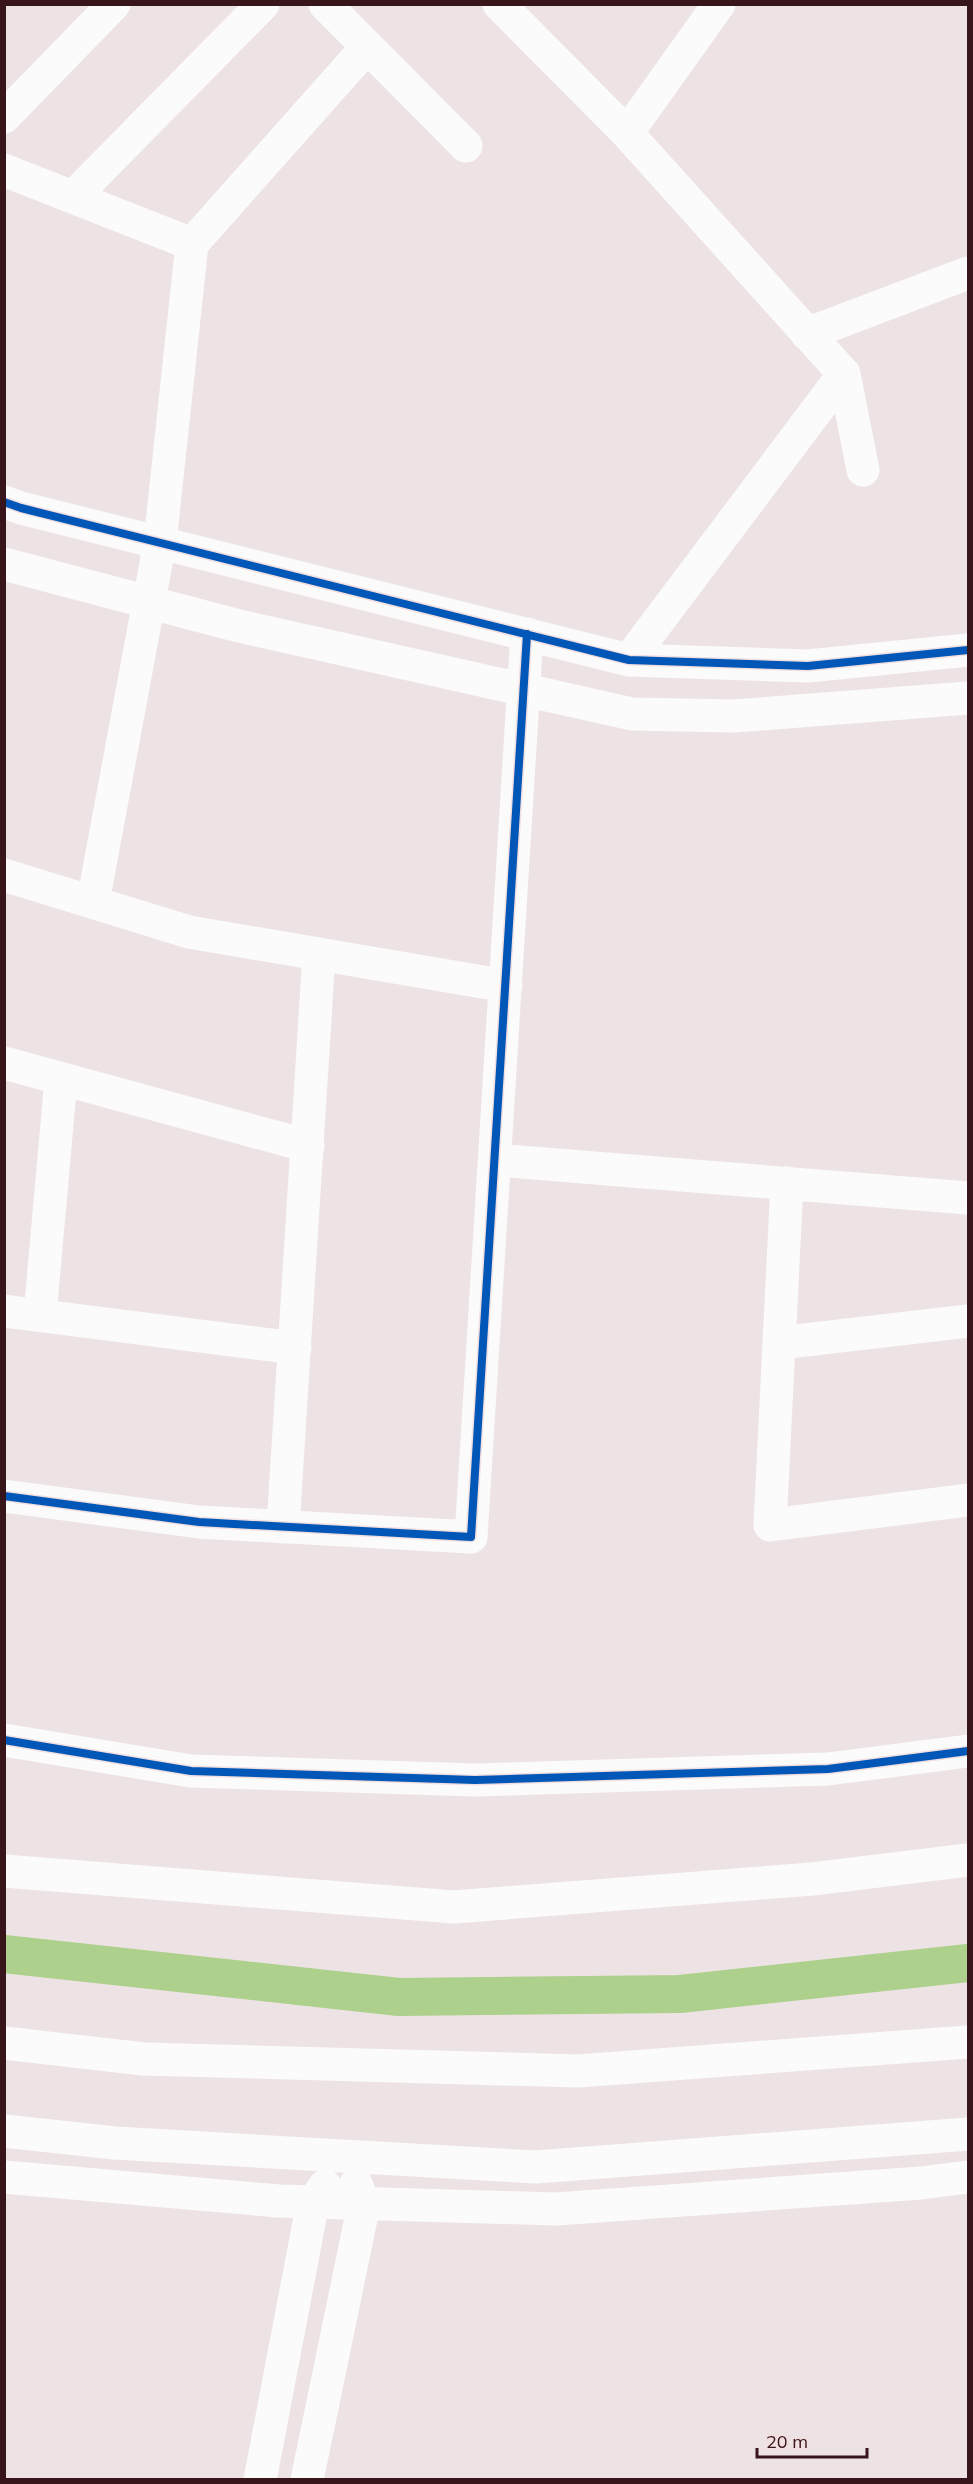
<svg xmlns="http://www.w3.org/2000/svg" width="973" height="2484" font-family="Mulish,sans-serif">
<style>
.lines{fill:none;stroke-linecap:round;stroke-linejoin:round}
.canal{stroke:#add08c;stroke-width:38}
.minor{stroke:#fcfbfb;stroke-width:33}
.cycleway-casing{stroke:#f2dfe0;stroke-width:11}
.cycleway{stroke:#0057b8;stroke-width:8}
</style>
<rect width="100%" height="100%" fill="#eee3e4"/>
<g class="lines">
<path class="canal" d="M4 1954 399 1997 680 1994 968 1963"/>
<path class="minor" d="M325 4 466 146
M499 4 627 133 844 374 863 470
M4 117 114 4
M627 133 719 4
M4 170 192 244
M73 197 263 4
M807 334 968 273
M4 502 21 508 629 660 808 666 968 650
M4 564 239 626 632 714 734 716 968 698
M629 660 844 374
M4 875 189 932 506 986
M93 902 160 542 192 244 367 47
M4 1063 308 1146
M495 1160 968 1198
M787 1183 770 1525 968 1500
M4 1311 295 1348
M40 1315 61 1079
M779 1343 968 1321
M4 1496 199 1522 471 1537 527 634
M283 1527 319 954
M4 1740 191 1771 475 1780 828 1769 968 1751
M4 1871 454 1907 812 1879 968 1860
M4 2043 144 2059 578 2071 968 2042
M4 2131 115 2143 536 2167 968 2134
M4 2177 279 2201 556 2209 921 2183 968 2177
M260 2480 313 2202 325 2186
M307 2480 364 2204 356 2184"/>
<defs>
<path id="cycleway" d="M4 502 21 508 629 660 808 666 968 650
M4 1496 199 1522 471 1537 527 634
M4 1740 191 1771 475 1780 828 1769 968 1751"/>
</defs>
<use href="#cycleway" class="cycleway-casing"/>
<use href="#cycleway" class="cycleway"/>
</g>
<rect width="973" height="2484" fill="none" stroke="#37151a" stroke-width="12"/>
<path d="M757 2448v9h110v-9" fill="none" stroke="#37151a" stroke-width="3"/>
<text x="766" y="2448" font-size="18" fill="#37151a" stroke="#f2dfe0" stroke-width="4.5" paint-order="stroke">20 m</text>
</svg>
